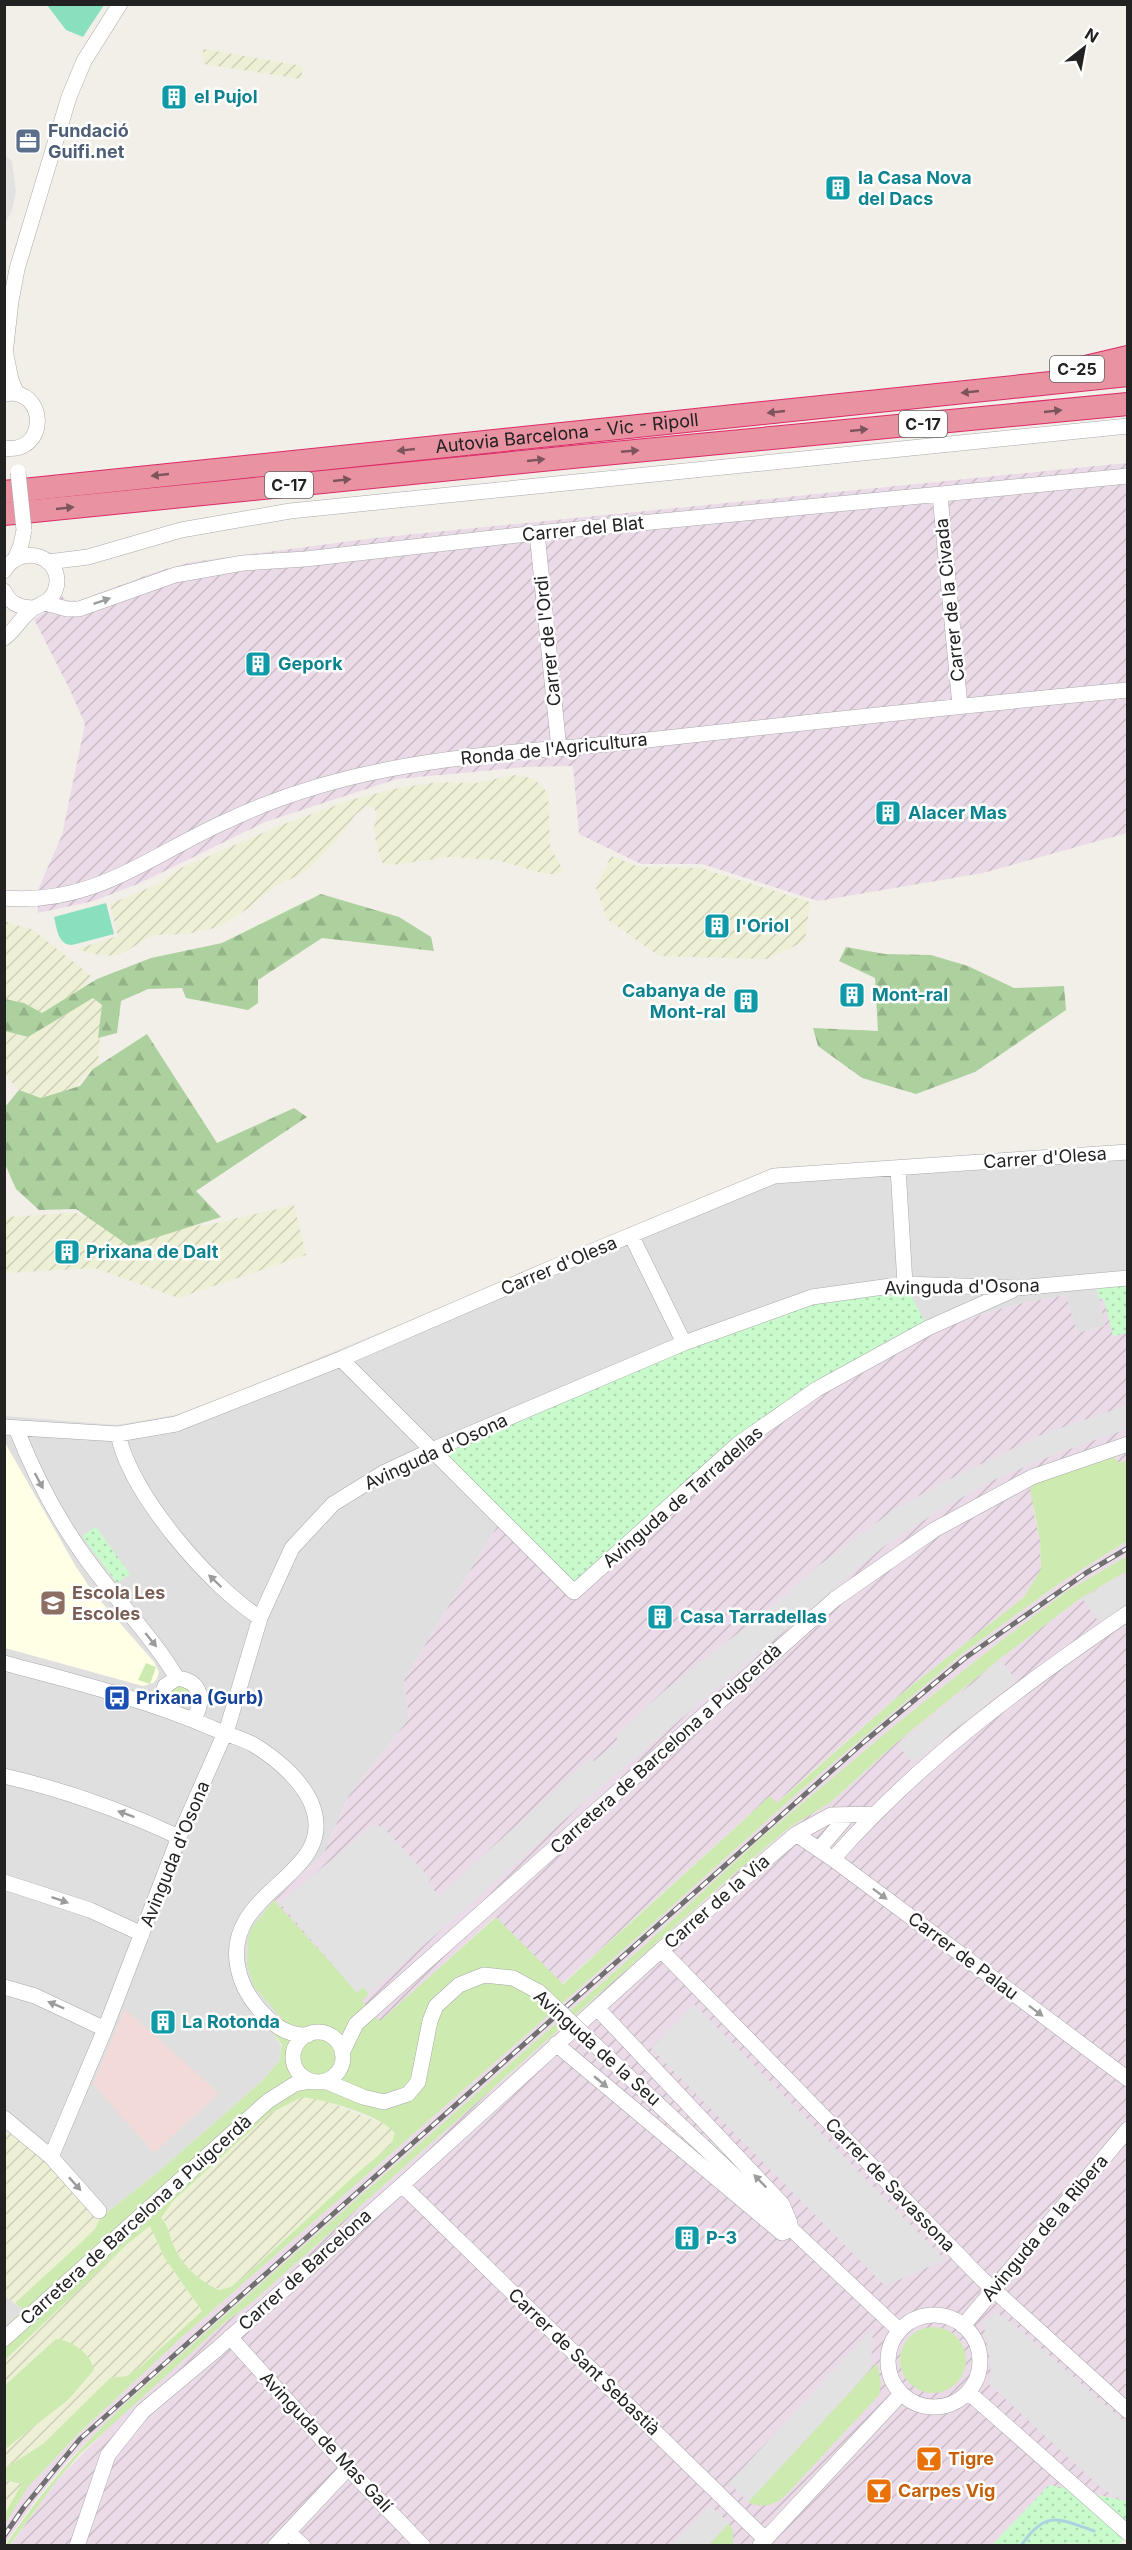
<svg xmlns="http://www.w3.org/2000/svg" width="1132" height="2550" font-family="Inter,sans-serif">
<style>
.residential{fill:#e0dfdf}
.commercial{fill:#f2dad9}
.industrial{fill:url(#industrial-furrows)}
.education{fill:#ffffe5}
.railway{fill:#ebdbe8}
.farmland{fill:url(#farmland-furrows)}
.grass{fill:#cdebb0;fill-rule:evenodd}
.forest{fill:url(#forest-firs)}
.park{fill:url(#park-dots)}
.pitch{fill:#88e0be}
.parking{fill:#e2e2e2}
.lines{fill:none;stroke-linecap:round;stroke-linejoin:round}
.stream{stroke:#aad3df;stroke-width:3}
.minor-casing{stroke:#a9a9a9;stroke-width:16}
.highway-casing{stroke:#dc2a67;stroke-width:24}
.minor{stroke:#fff;stroke-width:15}
.highway{stroke:#e892a2;stroke-width:22}
.rail-casing{stroke:#707070;stroke-width:5}
.rail{stroke:#fff;stroke-width:3;stroke-dasharray:9;stroke-linecap:butt}
.minor-bridge-casing{stroke:#a9a9a9;stroke-width:16;stroke-linecap:butt}
.minor-bridge{stroke:#fff;stroke-width:15}
.oneway{fill:#7b545c}
.oneway2{fill:#9c9c9c}
.labels{text-anchor:middle;stroke-width:5;stroke-linejoin:round;paint-order:stroke}
.shield{fill:#fff;stroke:#646464;stroke-width:1.5}
.shield-label{font-size:16px;font-weight:bold;fill:#222}
.culture-label{font-size:18px;font-weight:bold;fill:#0d838f;stroke:#fff;text-anchor:start}
.service-label{font-size:18px;font-weight:bold;fill:#4e5e75;stroke:#fff;text-anchor:start}
.street-label{font-size:18px;fill:#222;stroke:#fff}
.education-label{font-size:18px;font-weight:bold;fill:#785e54;stroke:#fff;text-anchor:start}
.transit-label{font-size:18px;font-weight:bold;fill:#164399;stroke:#fff;text-anchor:start}
.food-label{font-size:18px;font-weight:bold;fill:#c56008;stroke:#fff;text-anchor:start}
</style>
<defs>
<pattern id="industrial-furrows" width="10" height="10" patternUnits="userSpaceOnUse" patternTransform="scale(1.5)"><rect width="10" height="10" fill="#ebdbe8"/><path d="M-1 1l2-2M0 10L10 0M9 11l2-2" fill="none" stroke="#c9bcc7"/></pattern>
<pattern id="farmland-furrows" width="10" height="10" patternUnits="userSpaceOnUse" patternTransform="scale(1.5)"><rect width="10" height="10" fill="#eef0d5"/><path d="M-1 1l2-2M0 10L10 0M9 11l2-2" fill="none" stroke="#ccceb7"/></pattern>
<pattern id="forest-firs" width="22" height="20" patternUnits="userSpaceOnUse" patternTransform="scale(1.5)"><rect width="22" height="20" fill="#add19e"/><path d="M5 1l3.5 6h-7zM16 11l3.5 6h-7z" fill="#95b388"/></pattern>
<pattern id="park-dots" width="8" height="8" patternUnits="userSpaceOnUse" patternTransform="scale(1.5)"><rect width="8" height="8" fill="#c8facc"/><path d="M2 2h.1M6 6h.1" fill="none" stroke="#acd6af" stroke-width="1.8" stroke-linecap="round"/></pattern>
</defs>
<rect width="100%" height="100%" fill="#f2efe9"/>
<path class="residential" d="M1127 1148V1286L1097 1289 1106 1326 1077 1333 1066 1295 1018 1304 967 1319 499 1523 404 1680 409 1719 348 1797 323 1855 274 1900 361 2001 273 2033 283 2049 280 2060 261 2082 157 2173 100 2218 5 2127V1416L117 1425 187 1413 771 1170Z
M5 2296 23 2310 5 2327Z"/>
<path class="commercial" d="M125 2009 219 2093 154 2153 93 2084Z"/>
<path class="industrial" d="M1127 463V833L983 873 818 901 702 864H641L579 834 573 766 525 767 397 779 265 822 140 883 94 901 38 913 37 892 62 835 85 724 70 690 34 619 49 610 62 596 66 600 78 601 158 571 192 562 375 538Z
M1127 1286V1460L1033 1509 1040 1540 1041 1569 1024 1597 896 1698 776 1803 770 1796 562 1984 495 1917 380 2022 274 1900 323 1855 348 1797 409 1719 404 1680 499 1523 767 1423 932 1333 967 1319 1018 1304 1066 1295 1077 1333 1105 1326 1097 1288Z
M1127 1571V2501L1049 2485 991 2546H10L58 2479 115 2421 224 2323 250 2304 736 1872 790 1827 831 1802 896 1743 1001 1658 1081 1598Z"/>
<path class="education" d="M4 1441 75 1565 92 1591 154 1662 159 1672 157 1679 153 1683 143 1686 5 1648Z"/>
<path class="railway" d="M1127 1541V1556L1067 1591 998 1643 901 1720 761 1838 648 1942 129 2400 65 2464 37 2498 4 2545V2524L28 2487 77 2435 180 2339 641 1934 801 1790 963 1653 1060 1583Z"/>
<path class="farmland" d="M203 49 303 66 301 79 203 64Z
M515 775 532 778 542 786 548 794 550 847 563 870 557 874H545L497 860 450 857 391 865 383 864 376 844 374 827 377 815 374 808 366 806 355 815 339 837 307 871 274 887 247 909 219 927 187 934 153 935 118 956 98 955 77 949 118 936 110 904 158 884 181 868 284 824 351 800 399 788 437 782 476 783Z
M611 856 639 867 701 868 810 902 805 941 767 959 659 956 607 919 596 888Z
M4 921 33 930 91 976 84 987 42 1013 24 1003 5 999Z
M93 998 102 1005 98 1067 84 1075 76 1088 54 1096 41 1098 19 1090 5 1075 4 1031 28 1037Z
M294 1205 306 1255 178 1298 95 1268 5 1273V1217L75 1213 121 1229 208 1225Z
M302 2097 324 2100 378 2122 388 2124 395 2133 391 2145 355 2175 245 2276 231 2287 220 2290 202 2281 184 2264 173 2244 166 2222 161 2218 173 2201 269 2114Z
M5 2127 49 2160 100 2218 95 2229 89 2235 15 2303 5 2296Z
M150 2226 164 2257 202 2311 139 2368 127 2376 110 2378 43 2444 5 2468V2449L68 2400 94 2370 45 2348 5 2385V2360L126 2245Z
M5 2480 23 2484 5 2513Z"/>
<path class="grass" d="M1114 1457 1119 1463 1127 1460V1541L1060 1583 963 1653 801 1790 641 1934 180 2339 77 2435 28 2487 5 2524V2513L22 2484 5 2480V2468L43 2444 110 2378 127 2376 139 2368 202 2311 164 2257 150 2226 126 2245 5 2360V2327L23 2310 15 2303 89 2235 95 2229 100 2218 157 2173 261 2082 280 2060 282 2045 273 2033 284 2021 254 1987 247 1965 248 1939 251 1929 274 1900 357 1992 363 1987 369 1994 362 2001 380 2021 496 1917 563 1984 770 1796 777 1803 896 1698 1024 1597 1041 1569 1040 1540 1030 1489 1034 1482ZM302 2097C326 2100 380 2115 395 2133L391 2145 355 2175 245 2276 231 2287 219 2290C198 2280 182 2266 173 2244 169 2235 169 2225 161 2218L173 2201 269 2114Z
M1127 1556V1571L1081 1598 1001 1658 896 1743 831 1802 790 1827 736 1872 250 2304 224 2323 80 2454 58 2479 10 2545 5 2546C43 2489 80 2447 129 2400L648 1942 761 1838 901 1720 998 1643 1067 1591Z
M146 1663 156 1667 150 1684 138 1680Z
M170 1697a11 11 0 1 1 22 0a11 11 0 1 1-22 0Z
M900 2360a33 33 0 1 1 66 0a33 33 0 1 1-66 0Z
M56 2339C72 2340 91 2354 94 2370L68 2400 5 2449V2385Z
M877 2363 881 2384 879 2395 786 2495C775 2505 762 2509 748 2502Z
M729 2523 733 2531V2545L708 2546Z"/>
<path class="forest" d="M321 894 399 917 431 937 434 951 322 938 258 980V1003L248 1010 186 998 182 988 148 989 121 1001 117 1033 98 1038 102 1005 93 998 28 1037 5 1031V999L24 1003 42 1013 97 979 151 958 222 943Z
M846 947 885 954 931 955 968 966 1014 988 1064 986 1066 1010 975 1072 916 1094 862 1078 818 1046 813 1028 878 1031 875 978 839 961Z
M147 1034 217 1143 294 1108 307 1117 196 1191 221 1217 129 1246 76 1209 39 1210 16 1189 5 1164V1107L19 1090 41 1098 80 1086 93 1069Z"/>
<path class="park" d="M905 1284 928 1328 738 1444 574 1592 431 1452 812 1297Z
M1127 1286V1333L1113 1336 1104 1299H1099L1097 1288Z
M96 1527 130 1574 117 1583 82 1536Z
M1049 2485 1127 2501V2536C1124 2539 1120 2544 1116 2545 1098 2550 1077 2539 1058 2546H991Z"/>
<path class="pitch" d="M47 5H104L83 37 66 30Z
M106 903 114 934 72 945C58 945 57 929 54 917Z"/>
<path class="parking" d="M5 155 12 161 16 192 12 210 5 224Z
M1127 1405V1429L1056 1454 989 1482 932 1515 883 1547 607 1782 369 1994 363 1987 357 1993 280 1903 373 1825 382 1826 431 1879 428 1883 439 1896 590 1758 594 1761 618 1741 616 1735 664 1691 774 1605 818 1566 895 1509 942 1483 1038 1436Z
M1127 1573V1604L1099 1622 1082 1598Z
M1001 1660 1016 1680 913 1763 897 1745Z
M694 2004 700 2010 945 2260 885 2286 651 2048Z
M997 2313 1015 2325 1127 2424 1128 2496 1124 2499 1115 2497 1098 2485 989 2384 991 2365 983 2322Z
M873 2328 871 2369 748 2502 729 2483Z
M710 2505 729 2523 708 2545H672Z"/>
<g class="lines">
<path class="stream" d="M1021 2546C1045 2510 1058 2518 1094 2531"/>
<defs>
<path id="minor" d="M6 355 11 380 17 394
M4 363 11 301 17 269 69 97 84 61 120 4
M4 394C48 386 49 455 4 448
M940 495 960 706
M537 533 559 749
M15 559 21 545 24 530
M48 562 88 557 181 530 290 511 1128 426
M4 571C22 540 67 559 55 591 50 602 43 603 34 608 22 615 16 630 4 638
M4 591C10 604 20 608 34 608
M45 603 67 609H79L175 575 243 563 305 559 537 533 1128 476
M4 898C90 906 147 858 220 824 272 799 328 781 385 770 468 753 554 750 638 741 801 723 964 705 1128 690
M898 1168 905 1284
M631 1235 684 1343
M341 1359 574 1592 738 1444 817 1389 928 1328 1011 1291
M4 1427 118 1434 176 1424 341 1359 554 1267 774 1176 1128 1152
M16 1428C34 1474 56 1517 85 1557 115 1599 151 1635 177 1678
M118 1434C130 1494 209 1585 260 1618
M4 1663C75 1682 145 1699 212 1728 225 1734 242 1738 254 1745 277 1759 307 1784 314 1811 333 1877 222 1891 238 1968 241 1984 248 1996 258 2008 272 2024 286 2036 308 2035
M159 1706 165 1686 177 1678C202 1681 205 1701 193 1720
M4 1776C65 1790 123 1811 179 1837
M796 1834 833 1859 1128 2079
M819 1849 848 1815
M833 1859C918 1762 1022 1685 1128 1613
M4 1882 90 1910 142 1934
M661 1950 982 2279 1128 2411
M4 1987 35 1996 105 2029
M597 2008 782 2204 790 2223
M293 2057a25 25 0 1 1 50 0a25 25 0 1 1-50 0Z
M556 2044 782 2233 792 2229
M595 2045 899 2330
M342 2053 356 2024 835 1599 934 1530 1032 1477 1128 1444
M325 2081 363 2097 384 2102 408 2094 418 2082 430 2021 436 2006 459 1985 484 1975 513 1978 539 1992
M4 2118 51 2157 99 2211
M51 2157 105 2029 179 1837 228 1726 260 1618 292 1548 333 1504 383 1473 432 1450 684 1343 812 1297 905 1284 1017 1288 1128 1278
M402 2185 765 2539
M888 2361a46 46 0 1 1 92 0a46 46 0 1 1-92 0Z
M963 2326 1128 2129
M230 2337 348 2468 423 2546
M4 2339 268 2101 295 2084 311 2081
M968 2392 1128 2533
M288 2532 303 2546
M760 2545 901 2394
M77 2546 108 2455 143 2411 216 2350 402 2185 661 1950 796 1834 831 1815 873 1814
M275 2546 348 2468"/>
<g id="highway">
<path d="M1077 369 1128 357"/>
<path id="s1" d="M4 492 1128 375"/>
<path d="M4 514 572 457 1128 404"/>
</g>
</defs>
<use href="#minor" class="minor-casing"/>
<use href="#highway" class="highway-casing"/>
<use href="#minor" class="minor"/>
<use href="#highway" class="highway"/>
<defs>
<path id="rail" d="M4 2536 24 2507 80 2439 865 1741 965 1658 1086 1573 1128 1548"/>
</defs>
<use href="#rail" class="rail-casing"/>
<use href="#rail" class="rail"/>
<defs>
<path id="minor-bridge" d="M18 472 24 530
M539 1992 595 2045"/>
</defs>
<use href="#minor-bridge" class="minor-bridge-casing"/>
<use href="#minor-bridge" class="minor-bridge"/>
</g>
<defs><path id="oneway-solid" d="M-6-.8H1V-3.2L6.5 0L1 3.2V.8H-6Z" transform="scale(1.5)"/></defs>
<g class="oneway">
<use href="#oneway-solid" transform="translate(970 392) rotate(174)"/>
<use href="#oneway-solid" transform="translate(1053 411) rotate(-6)"/>
<use href="#oneway-solid" transform="translate(776 412) rotate(174)"/>
<use href="#oneway-solid" transform="translate(859 430) rotate(-6)"/>
<use href="#oneway-solid" transform="translate(406 450) rotate(174)"/>
<use href="#oneway-solid" transform="translate(630 451) rotate(-5)"/>
<use href="#oneway-solid" transform="translate(536 460) rotate(-6)"/>
<use href="#oneway-solid" transform="translate(160 475) rotate(174)"/>
<use href="#oneway-solid" transform="translate(342 480) rotate(-6)"/>
<use href="#oneway-solid" transform="translate(65 508) rotate(-6)"/>
</g>
<g class="oneway2">
<use href="#oneway-solid" transform="translate(102 601) rotate(-19)"/>
<use href="#oneway-solid" transform="translate(39 1481) rotate(62)"/>
<use href="#oneway-solid" transform="translate(215 1581) rotate(-136)"/>
<use href="#oneway-solid" transform="translate(151 1640) rotate(51)"/>
<use href="#oneway-solid" transform="translate(126 1814) rotate(-160)"/>
<use href="#oneway-solid" transform="translate(880 1894) rotate(37)"/>
<use href="#oneway-solid" transform="translate(60 1900) rotate(19)"/>
<use href="#oneway-solid" transform="translate(56 2005) rotate(-157)"/>
<use href="#oneway-solid" transform="translate(1036 2011) rotate(37)"/>
<use href="#oneway-solid" transform="translate(601 2082) rotate(40)"/>
<use href="#oneway-solid" transform="translate(760 2181) rotate(-134)"/>
<use href="#oneway-solid" transform="translate(75 2184) rotate(48)"/>
</g>
<defs>
<symbol id="building-square" viewBox="-11 -11 22 22"><rect x="-9" y="-9" width="18" height="18" rx="4" fill="#0f9aa8" stroke="#fff"/><path d="M-4-6H4V6H1V3H-1V6H-4ZM-2.5-4.3h1.7v1.8h-1.7ZM.8-4.3h1.7v1.8H.8ZM-2.5-1h1.7V.8h-1.7ZM.8-1h1.7V.8H.8Z" fill="#fff"/></symbol>
<symbol id="office-square" viewBox="-11 -11 22 22"><rect x="-9" y="-9" width="18" height="18" rx="4" fill="#5c6f8a" stroke="#fff"/><path d="M-6-3h4V-5.5h4V-3h4V5H-6ZM-1-4.5V-3h2v-1.5ZM-6 0V1H6V0Z" fill="#fff"/></symbol>
<symbol id="school-square" viewBox="-11 -11 22 22"><rect x="-9" y="-9" width="18" height="18" rx="4" fill="#8d6e63" stroke="#fff"/><path d="M0-5L7-2L0 1L-7-2ZM-4 1L0 2.5L4 1V4Q0 6-4 4Z" fill="#fff"/></symbol>
<symbol id="bus-square" viewBox="-11 -11 22 22"><rect x="-9" y="-9" width="18" height="18" rx="4" fill="#1a4fb4" stroke="#fff"/><path d="M-5-6H5V4H4V6H2V4H-2V6H-4V4H-5ZM-3.5-4V0h7V-4ZM-3.5 1.2v1.5H-2V1.2ZM2 1.2v1.5H3.5V1.2Z" fill="#fff"/></symbol>
<symbol id="bar-square" viewBox="-11 -11 22 22"><rect x="-9" y="-9" width="18" height="18" rx="4" fill="#e8710a" stroke="#fff"/><path d="M-6-5H6L.8 .8V4.5H3.5V6h-7V4.5H-.8V.8Z" fill="#fff"/></symbol>
</defs>
<g fill-rule="evenodd">
<use href="#building-square" x="159" y="82" width="30" height="30"/>
<use href="#office-square" x="13" y="126" width="30" height="30"/>
<use href="#building-square" x="823" y="173" width="30" height="30"/>
<use href="#building-square" x="243" y="649" width="30" height="30"/>
<use href="#building-square" x="873" y="798" width="30" height="30"/>
<use href="#building-square" x="702" y="911" width="30" height="30"/>
<use href="#building-square" x="837" y="980" width="30" height="30"/>
<use href="#building-square" x="731" y="986" width="30" height="30"/>
<use href="#building-square" x="52" y="1237" width="30" height="30"/>
<use href="#school-square" x="38" y="1588" width="30" height="30"/>
<use href="#building-square" x="645" y="1602" width="30" height="30"/>
<use href="#bus-square" x="102" y="1683" width="30" height="30"/>
<use href="#building-square" x="148" y="2007" width="30" height="30"/>
<use href="#building-square" x="672" y="2223" width="30" height="30"/>
<use href="#bar-square" x="914" y="2444" width="30" height="30"/>
<use href="#bar-square" x="864" y="2476" width="30" height="30"/>
</g>
<g class="labels">
<g class="shield">
<rect x="1050" y="356" width="54" height="26" rx="4.5"/>
<rect x="899" y="411" width="48" height="26" rx="4.5"/>
<rect x="265" y="472" width="48" height="26" rx="4.5"/>
</g>
<g class="shield-label">
<text x="1077" y="375">C-25</text>
<text x="923" y="430">C-17</text>
<text x="289" y="491">C-17</text>
</g>
<g class="culture-label">
<text x="194" y="103">el Pujol</text>
<text x="858" y="184">la Casa Nova<tspan x="858" dy="21">del Dacs</tspan></text>
<text x="278" y="670">Gepork</text>
<text x="908" y="819">Alacer Mas</text>
<text x="736" y="932">l'Oriol</text>
<text x="726" y="997" text-anchor="end">Cabanya de<tspan x="726" dy="21">Mont-ral</tspan></text>
<text x="872" y="1001">Mont-ral</text>
<text x="86" y="1258">Prixana de Dalt</text>
<text x="680" y="1623">Casa Tarradellas</text>
<text x="182" y="2028">La Rotonda</text>
<text x="706" y="2244">P-3</text>
</g>
<g class="service-label">
<text x="48" y="137">Fundació<tspan x="48" dy="21">Guifi.net</tspan></text>
</g>
<g class="street-label">
<text dy="6" stroke="none"><textPath href="#s1" startOffset="566">Autovia Barcelona - Vic - Ripoll</textPath></text>
<text transform="translate(583 529) rotate(-6)" y="6">Carrer del Blat</text>
<text transform="translate(950 600) rotate(-96)" y="6">Carrer de la Civada</text>
<text transform="translate(548 641) rotate(-96)" y="6">Carrer de l'Ordi</text>
<text transform="translate(554 749) rotate(-6)" y="6">Ronda de l'Agricultura</text>
<text transform="translate(1045 1158) rotate(-4)" y="6">Carrer d'Olesa</text>
<text transform="translate(559 1266) rotate(-23)" y="6">Carrer d'Olesa</text>
<text transform="translate(962 1287) rotate(-1)" y="6">Avinguda d'Osona</text>
<text transform="translate(436 1452) rotate(-25)" y="6">Avinguda d'Osona</text>
<text transform="translate(683 1497) rotate(-41)" y="6">Avinguda de Tarradellas</text>
<text transform="translate(666 1749) rotate(-42)" y="6">Carretera de Barcelona a Puigcerdà</text>
<text transform="translate(175 1854) rotate(-68)" y="6">Avinguda d'Osona</text>
<text transform="translate(717 1902) rotate(-41)" y="6">Carrer de la Via</text>
<text transform="translate(963 1956) rotate(37)" y="6">Carrer de Palau</text>
<text transform="translate(597 2048) rotate(42)" y="6">Avinguda de la Seu</text>
<text transform="translate(890 2185) rotate(46)" y="6">Carrer de Savassona</text>
<text transform="translate(136 2220) rotate(-42)" y="6">Carretera de Barcelona a Puigcerdà</text>
<text transform="translate(1045 2228) rotate(-50)" y="6">Avinguda de la Ribera</text>
<text transform="translate(305 2270) rotate(-42)" y="6">Carrer de Barcelona</text>
<text transform="translate(584 2362) rotate(44)" y="6">Carrer de Sant Sebastià</text>
<text transform="translate(326 2442) rotate(47)" y="6">Avinguda de Mas Galí</text>
</g>
<g class="education-label">
<text x="72" y="1599">Escola Les<tspan x="72" dy="21">Escoles</tspan></text>
</g>
<g class="transit-label">
<text x="136" y="1704">Prixana (Gurb)</text>
</g>
<g class="food-label">
<text x="948" y="2465">Tigre</text>
<text x="898" y="2497">Carpes Vig</text>
</g>
</g>
<rect width="1132" height="2550" fill="none" stroke="#222222" stroke-width="12"/>
<g transform="translate(1084 48) rotate(31)" stroke="#ffffff" stroke-width="4.5" paint-order="stroke">
<path d="M0-4.5L10 22L0 15L-10 22Z" fill="#222222"/>
<text y="-9" font-size="16" font-weight="bold" text-anchor="middle" fill="#222222">N</text>
</g>
</svg>
